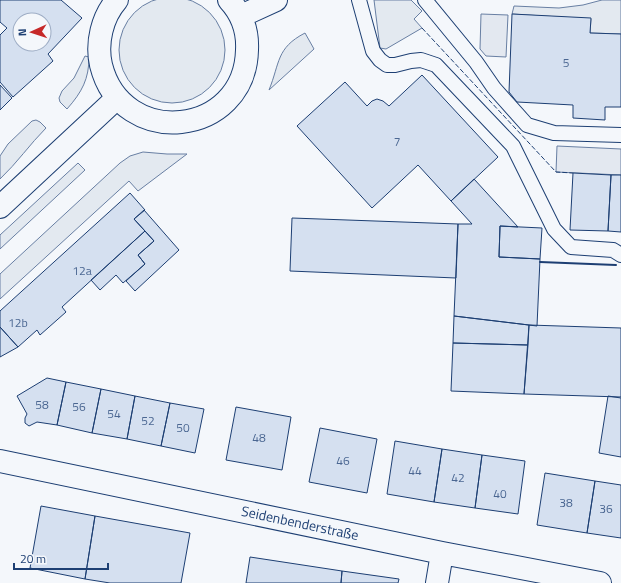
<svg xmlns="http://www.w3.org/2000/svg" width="621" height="583" font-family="'Titillium Web',sans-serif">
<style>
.green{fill:#e3e9f0;stroke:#687fa3}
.parking{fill:#e3e8f0;stroke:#687fa3}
.building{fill:#d5e0f0;stroke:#1d3f73;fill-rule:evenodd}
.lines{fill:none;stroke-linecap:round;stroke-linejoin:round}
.service-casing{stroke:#1d3f73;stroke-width:16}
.minor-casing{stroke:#1d3f73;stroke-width:24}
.tertiary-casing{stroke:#1d3f73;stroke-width:24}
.service{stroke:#f4f7fb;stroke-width:14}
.minor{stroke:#f4f7fb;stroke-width:22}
.tertiary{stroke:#f4f7fb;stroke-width:22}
.fence{stroke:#1d3f73;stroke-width:1;stroke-dasharray:5 2;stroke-linecap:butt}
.wall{stroke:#1d3f73;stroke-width:2}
.labels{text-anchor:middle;stroke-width:3;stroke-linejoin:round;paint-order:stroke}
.number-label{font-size:12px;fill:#4b6792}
.street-label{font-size:14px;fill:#1d3f73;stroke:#f4f7fb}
</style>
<rect width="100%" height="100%" fill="#f4f7fb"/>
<path class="green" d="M119 50a53 53 0 1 1 106 0a53 53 0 1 1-106 0Z
M374 0H411L422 11 414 19 422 28 386 49 380 48Z
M602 0H621V34L590 33 591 19 512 14 514 6 559 8 583 5Z
M305 33 314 49 269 90C280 63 276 48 305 33Z
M85 56 89 57C89 79 82 92 67 109L60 102 59 98 62 91 74 78Z
M36 120 40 122 46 128C30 144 17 163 0 179V156L8 144 32 121Z
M143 152 167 154H187L138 191 129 181 0 299V274L120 163 130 156Z
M78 163 85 170 0 249V235Z"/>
<path class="parking" d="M481 14 508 15 506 57 486 56 480 49Z
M557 146 621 149V175L556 172Z"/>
<path class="building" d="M0 0H61L82 18 48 54 53 61 13 97 0 82V35L7 28 0 22ZM20 20H44V44H20Z
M512 14 591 18 590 33 621 34V107H605V120L573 118V105L517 102 509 92Z
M422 75 498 157 451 201 418 165 372 208 297 126 345 82 367 106 372 101 377 99 383 101 389 106Z
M0 85 12 98 0 110Z
M573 173 611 175 608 231 570 230Z
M611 175H621V232L608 231Z
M474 179 518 227 500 226 499 257 540 259 537 326 454 316 458 224H472L451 201Z
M130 193 145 210 134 219 145 231 62 307 66 312 40 335 37 330 18 347 0 327V311Z
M144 210 179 250 135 291 126 281 145 264 138 255 154 241 134 219Z
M292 218 458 224 456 278 290 271Z
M500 226 542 228 540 259 499 257Z
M145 231 154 241 138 255 145 264 123 283 116 275 100 290 91 280Z
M454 316 529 325 528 345 453 343Z
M529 325 621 328V397L524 394Z
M0 327 18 347 0 357Z
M453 343 528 345 524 394 451 391Z
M47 378 66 382 57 425 37 422 29 426 25 423V418L27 414 17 396Z
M66 382 101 389 92 433 57 425Z
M101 389 135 396 127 439 92 433Z
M135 396 170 403 161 446 127 439Z
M608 396 621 398V457L599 453Z
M170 403 204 409 195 453 161 446Z
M236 407 291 417 282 470 226 460Z
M320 428 377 439 367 493 309 482Z
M395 441 442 449 434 502 387 494Z
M442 449 482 455 475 508 434 502Z
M482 455 525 461 518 514 475 508Z
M545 473 595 481 587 533 537 525Z
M595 481 621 485V538L587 533Z
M41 506 95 516 85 579 30 568Z
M95 516 190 533 181 583H110L85 579Z
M250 557 342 571 341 583H246Z
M342 571 399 579 398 583H341Z"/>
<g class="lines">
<defs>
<path id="service" d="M359 0 373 51 380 60 387 65H395L411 61 421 60 436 65 513 146 554 229 571 247 613 250 621 255
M425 0 476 62 494 88 527 125 554 133 621 135"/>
<path id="minor" d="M0 461 442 553 600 583
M437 583 442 553"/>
<path id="tertiary" d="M117 0C102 17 96 43 101 65 122 150 245 137 247 50 248 31 242 14 229 0
M241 16 276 0
M0 207 117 98"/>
</defs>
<use href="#service" class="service-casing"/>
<use href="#minor" class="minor-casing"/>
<use href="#tertiary" class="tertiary-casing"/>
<use href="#service" class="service"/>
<use href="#minor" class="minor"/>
<use href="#tertiary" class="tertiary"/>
<path class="fence" d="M422 28 556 172 573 173"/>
<path class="wall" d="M540 262 616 265"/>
</g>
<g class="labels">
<g class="number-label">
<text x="566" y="67">5</text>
<text x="397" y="146">7</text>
<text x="82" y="275">12a</text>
<text x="18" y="327">12b</text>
<text x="42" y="409">58</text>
<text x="79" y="411">56</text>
<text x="114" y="418">54</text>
<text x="148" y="425">52</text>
<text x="183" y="432">50</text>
<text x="259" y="442">48</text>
<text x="343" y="465">46</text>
<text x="415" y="475">44</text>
<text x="458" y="482">42</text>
<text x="500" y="498">40</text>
<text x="566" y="507">38</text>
<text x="606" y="513">36</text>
</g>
<g class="street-label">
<text transform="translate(300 523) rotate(12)" y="5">Seidenbenderstraße</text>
</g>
</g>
<g transform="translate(32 32) rotate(267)"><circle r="19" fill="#f4f7fb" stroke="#9eadc5"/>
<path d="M0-3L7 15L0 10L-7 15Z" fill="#c62828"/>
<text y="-6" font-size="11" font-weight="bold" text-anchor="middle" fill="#1d3f73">N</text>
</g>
<path d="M14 563v6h94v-6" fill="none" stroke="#1d3f73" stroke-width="2"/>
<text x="20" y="563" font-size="12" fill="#1d3f73" stroke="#f4f7fb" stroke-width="3" paint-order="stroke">20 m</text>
</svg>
